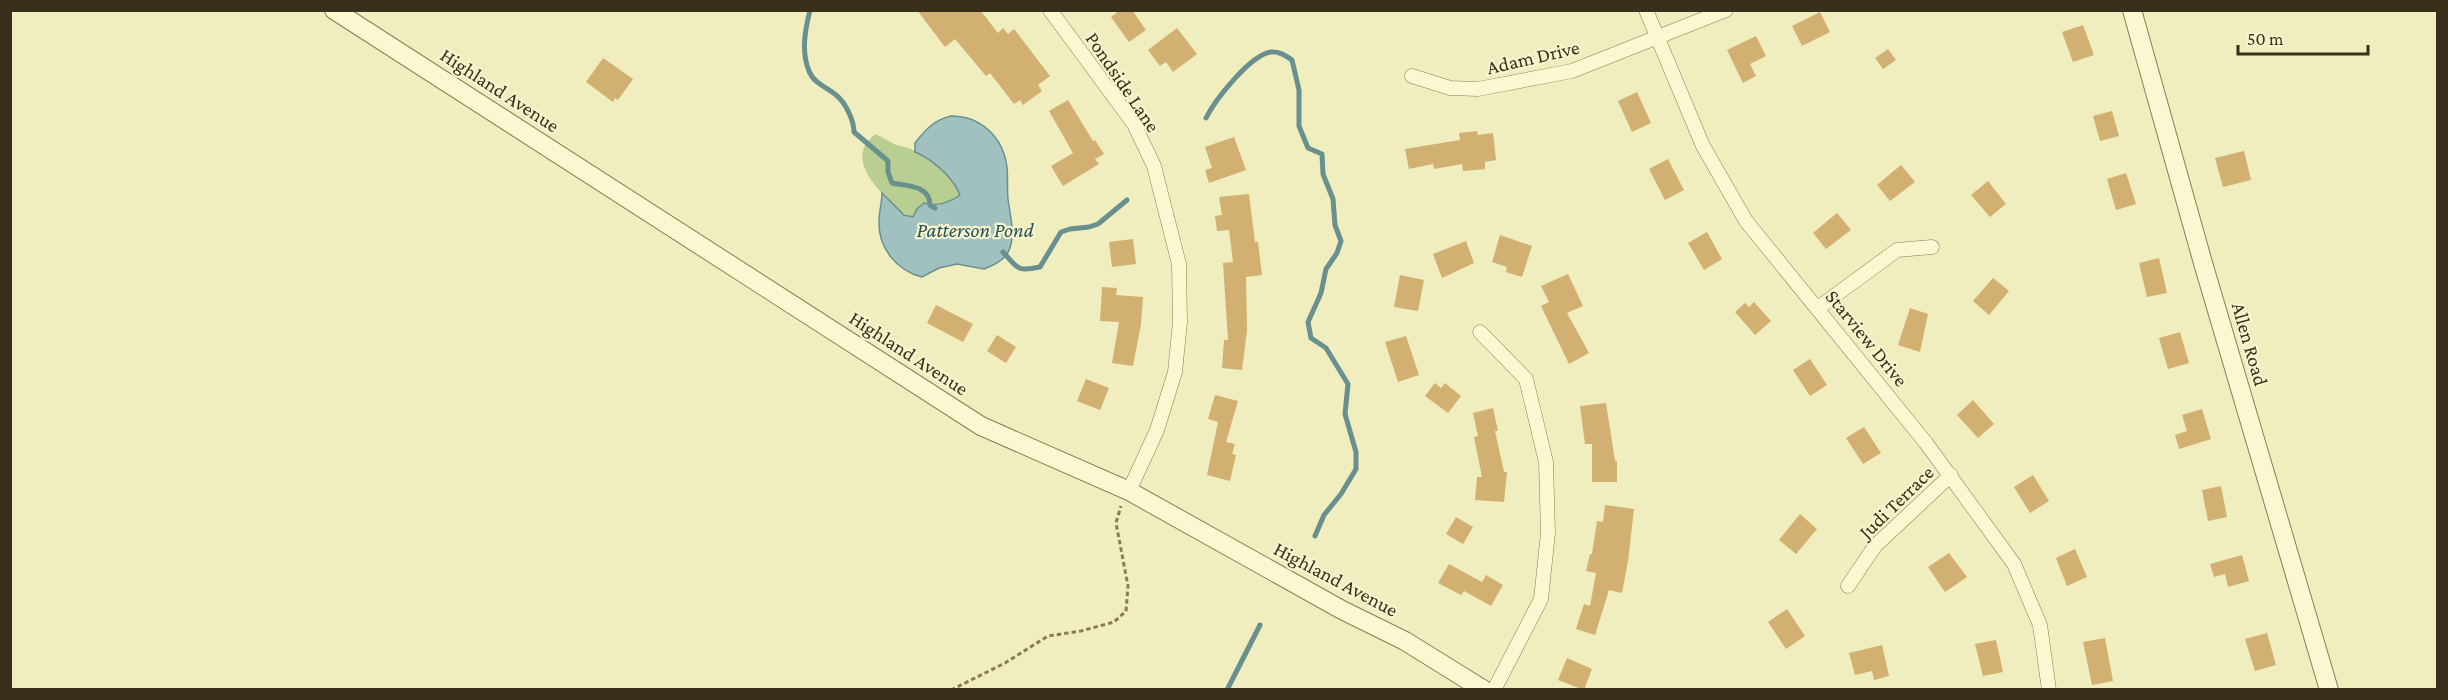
<svg xmlns="http://www.w3.org/2000/svg" width="2448" height="700" font-family="'Crimson Pro',serif">
<style>
.green{fill:#b9cf91}
.water{fill:#a1c1c0;stroke:#68908f;stroke-width:1.5}
.lines{fill:none;stroke-linecap:round;stroke-linejoin:round}
.stream{stroke:#68908f;stroke-width:5}
.building{fill:#d1b071}
.minor-casing{stroke:#897d55;stroke-width:15}
.tertiary-casing{stroke:#897d55;stroke-width:20}
.path{stroke:#897d55;stroke-width:3;stroke-dasharray:4.5 3;stroke-linecap:butt}
.minor{stroke:#fbf8d1;stroke-width:14}
.tertiary{stroke:#fbf8d1;stroke-width:18}
.labels{text-anchor:middle;stroke-width:4.5;stroke-linejoin:round;paint-order:stroke}
.street-label{font-size:20px;fill:#38301b;stroke:#f7f5ce}
.water-label{font-size:21px;font-style:italic;fill:#295059;stroke:#f7f5ce}
</style>
<rect width="100%" height="100%" fill="#f0edbe"/>
<path class="green" d="M876 134 896 145 909 148 932 160 957 187 961 195C951 202 936 206 924 203L914 217C900 214 897 207 887 198 869 181 848 153 876 134Z"/>
<path class="water" d="M951 116C981 116 1003 137 1007 167 1008 178 1007 189 1008 199 1010 216 1017 238 1007 254 1002 261 992 266 984 269L957 264 939 268 922 277C897 271 878 248 879 221 879 212 882 203 882 193L904 215 913 217 917 209 924 203C936 207 951 202 960 195 953 177 932 159 915 152V143C926 129 934 120 951 116Z"/>
<g class="lines">
<path class="stream" d="M810 10C805 30 801 52 809 71 814 84 827 87 836 95 846 103 854 121 854 132L888 161V172L892 183C906 186 930 185 930 205L935 208
M1206 118C1215 100 1250 55 1271 52 1279 51 1286 56 1292 60L1299 90V126L1308 148 1322 154 1323 174 1333 199 1335 225 1341 241 1337 253 1326 269 1321 293 1308 322 1311 338 1326 348 1348 384 1345 414 1356 452V469L1341 494 1324 515 1315 536
M1003 252C1018 268 1016 272 1040 267L1061 232 1070 229 1089 227 1098 224 1127 200
M1227 690 1260 625"/>
</g>
<path class="building" d="M917 10H980L998 33 1003 28 1008 34 1014 29 1050 76 1038 85 1042 91 1023 105 1020 100 1014 104 990 73 986 76 955 39 945 47Z
M1120 10H1132L1146 30 1129 42 1111 17Z
M1820 12 1830 32 1802 46 1792 26Z
M2083 25 2094 55 2073 62 2062 32Z
M1177 28 1197 54 1173 72 1166 62 1160 66 1148 50Z
M1756 36 1766 56 1750 64 1756 76 1743 83 1727 50Z
M1888 49 1896 60 1883 69 1875 58Z
M603 58 633 79 618 100 615 98 613 102 586 82Z
M1637 92 1651 123 1632 132 1618 101Z
M1068 100 1093 141 1095 140 1104 154 1095 159 1099 164 1063 186 1051 166 1073 153 1049 111Z
M2112 111 2119 136 2100 141 2093 116Z
M1477 131 1478 135 1493 133 1496 160 1485 162V169L1463 171 1462 164 1434 169 1433 164 1409 169 1405 149 1460 140 1459 133Z
M1234 137 1246 170 1209 183 1205 170 1212 168 1205 147Z
M2244 151 2251 180 2223 187 2215 158Z
M1668 159 1684 190 1665 200 1649 169Z
M1901 165 1915 182 1890 201 1877 185Z
M2126 173 2136 204 2116 210 2107 179Z
M1988 181 2006 204 1990 217 1971 195Z
M1249 194 1255 242H1258L1262 275 1246 277 1247 330 1242 370 1222 368 1224 340H1228L1223 263 1233 262 1229 230 1217 231 1215 216 1222 215 1219 197Z
M1837 213 1851 230 1826 249 1813 233Z
M1707 232 1722 259 1704 270 1688 243Z
M1500 235 1532 246 1522 277 1506 272 1507 267 1492 262Z
M1133 239 1136 264 1112 267 1109 242Z
M1466 241 1474 263 1442 278 1433 254Z
M2159 258 2167 293 2147 297 2139 263Z
M1568 274 1583 306 1567 313 1589 353 1569 364 1541 306 1549 302 1541 286Z
M1400 275 1424 280 1418 311 1394 307Z
M1993 278 2009 291 1989 315 1973 301Z
M1102 287 1117 288 1116 295 1143 297 1141 324 1133 366 1112 363 1119 322 1100 321Z
M1754 302 1771 321 1755 335 1735 312 1745 303 1749 307Z
M936 305 973 324 963 342 927 323Z
M1910 308 1928 314 1920 352 1898 345Z
M2180 332 2189 363 2168 369 2159 338Z
M997 335 1016 347 1006 363 987 351Z
M1406 336 1419 375 1398 382 1385 342Z
M1810 359 1827 385 1810 396 1793 370Z
M1086 379 1109 388 1100 410 1077 401Z
M1435 383 1441 388 1445 383 1461 396 1448 413 1425 396Z
M1215 395 1238 401 1226 442 1235 444 1232 454 1236 455 1230 481 1207 475 1218 422 1208 419Z
M1973 400 1994 424 1978 438 1957 415Z
M1606 403 1615 461H1617V482H1592V444H1585L1580 406Z
M1493 408 1498 431H1495L1504 472H1507L1504 502 1475 500 1477 477H1482L1474 437 1478 436 1473 413Z
M2202 409 2211 439 2179 449 2175 435 2187 431 2182 415Z
M1864 427 1881 453 1863 464 1846 438Z
M2033 475 2049 501 2030 513 2014 487Z
M2221 486 2227 517 2208 521 2202 490Z
M1605 505 1634 509 1628 561 1622 593 1609 590 1595 635 1576 629 1584 604 1590 606 1596 573 1586 571 1590 554H1592L1597 521 1603 522Z
M1800 514 1817 529 1796 554 1779 540Z
M1456 517 1473 527 1463 544 1446 534Z
M2075 549 2087 577 2067 586 2056 558Z
M1949 553 1967 577 1945 592 1928 567Z
M2242 555 2249 581 2228 587 2225 574 2214 577 2210 564Z
M1449 564 1482 582 1486 575 1503 585 1491 606 1464 591 1461 595 1438 583Z
M1787 609 1805 636 1786 649 1768 622Z
M2267 633 2276 665 2255 671 2245 639Z
M2105 638 2113 681 2092 685 2083 642Z
M1996 640 2003 672 1983 676 1975 644Z
M1882 645 1889 676 1874 680 1872 671 1855 675 1849 653Z
M1567 658 1592 669 1584 690 1558 680Z"/>
<g class="lines">
<defs>
<path id="minor" d="M1050 10 1134 124 1154 166 1179 264 1180 322 1175 372 1157 430 1129 491
M1646 10 1703 146 1746 221 1926 443 2014 564 2040 625 2049 690
M1412 76 1450 88 1478 89 1572 71 1726 10
M1818 308 1897 250 1932 247
M1480 332 1526 379 1546 462 1548 533 1541 599 1494 690
M1848 586 1875 546 1951 475"/>
<path id="tertiary" d="M334 10 981 426 1129 491 1342 610 1405 641 1484 690
M2132 10 2203 263 2329 690"/>
</defs>
<use href="#minor" class="minor-casing"/>
<use href="#tertiary" class="tertiary-casing"/>
<path class="path" d="M951 690 1005 663 1048 636 1081 631 1114 622 1126 611 1128 586 1116 523 1121 506"/>
<use href="#minor" class="minor"/>
<use href="#tertiary" class="tertiary"/>
</g>
<g class="labels">
<g class="street-label">
<text transform="translate(1533 57) rotate(-13)" y="7">Adam Drive</text>
<text transform="translate(1123 82) rotate(56)" y="7">Pondside Lane</text>
<text transform="translate(500 90) rotate(33)" y="7">Highland Avenue</text>
<text transform="translate(1867 338) rotate(51)" y="7">Starview Drive</text>
<text transform="translate(2250 344) rotate(74)" y="7">Allen Road</text>
<text transform="translate(909 353) rotate(33)" y="7">Highland Avenue</text>
<text transform="translate(1896 502) rotate(-44)" y="7">Judi Terrace</text>
<text transform="translate(1336 579) rotate(28)" y="7">Highland Avenue</text>
</g>
<g class="water-label">
<text x="975" y="237">Patterson Pond</text>
</g>
</g>
<rect width="2448" height="700" fill="none" stroke="#38301b" stroke-width="24"/>
<path d="M2238 45v9h130v-9" fill="none" stroke="#38301b" stroke-width="3"/>
<text x="2247" y="45" font-size="18" fill="#38301b" stroke="#f7f5ce" stroke-width="4.5" paint-order="stroke">50 m</text>
</svg>
